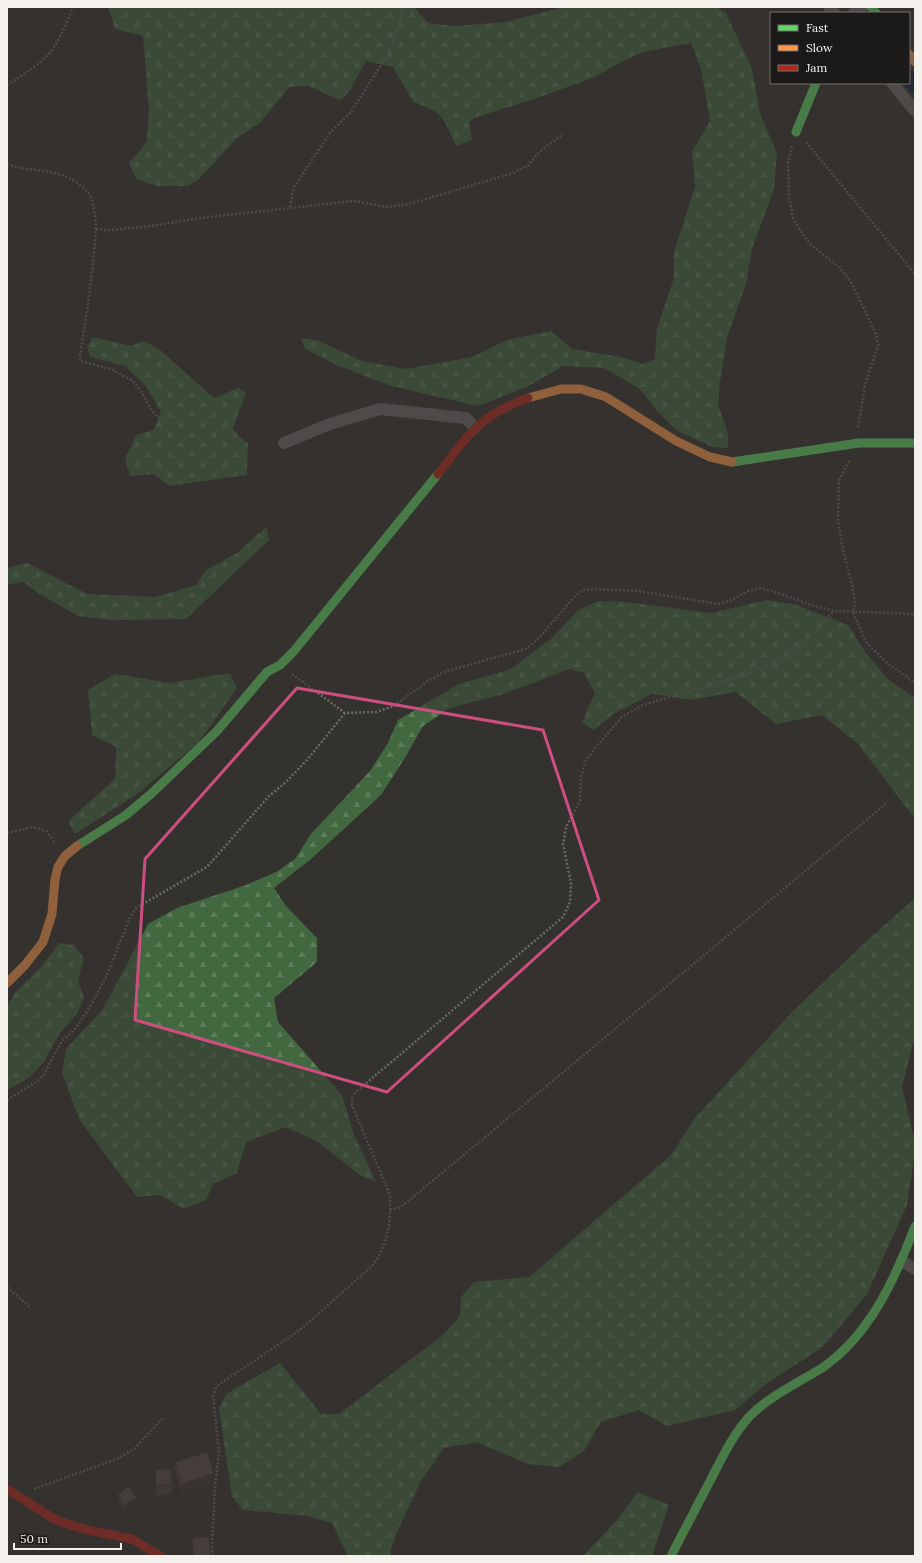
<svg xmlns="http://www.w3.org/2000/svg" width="922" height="1563" font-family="Lora,serif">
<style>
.forest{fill:url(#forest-firs)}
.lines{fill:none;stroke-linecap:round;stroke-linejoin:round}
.canal{stroke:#0c1b46;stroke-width:15}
.path{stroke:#6b6968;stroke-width:2.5;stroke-dasharray:2 2;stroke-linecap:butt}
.street{stroke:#6b6969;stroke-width:12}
.fast{stroke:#63d668;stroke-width:9}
.slow{stroke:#ff974d;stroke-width:9}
.jam{stroke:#b3261e;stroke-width:9}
.wall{fill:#4d413c}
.shaded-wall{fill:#3e3531}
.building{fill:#594c46;stroke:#3e3531}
.marked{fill:none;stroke:#ce4e80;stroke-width:3;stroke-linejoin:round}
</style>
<defs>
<pattern id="forest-firs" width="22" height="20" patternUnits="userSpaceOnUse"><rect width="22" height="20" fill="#42683f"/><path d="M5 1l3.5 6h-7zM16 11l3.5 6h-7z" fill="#5e7e5b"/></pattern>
</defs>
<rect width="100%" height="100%" fill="#34322f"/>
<path class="forest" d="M108 7H414L428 23 455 26 505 22 564 7H716L726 13 752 69 760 113 777 154 774 189 752 249 746 284 728 334 720 381 718 404 728 434V448L713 447 677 431 657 411 640 389 604 368 563 366 529 386 478 406 391 386 339 366 305 349 301 338 319 341 362 361 406 369 472 357 507 340 551 331 572 349 621 357 643 364 655 359 657 328 674 278V252L695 187 692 152 710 121 701 69 691 43 643 52 621 62 595 77 537 98 474 118 469 122 472 140 456 146C444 120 444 111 414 103L393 67 366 61 349 92 340 100 308 86 289 87 261 122 237 138 201 177 189 186H157L136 179 129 163 147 142 149 109 143 36 115 29Z
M93 337 131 346 144 341 159 349 214 398 238 388 246 393 233 428 238 436 248 443 247 475 169 486 154 474 130 476 125 460 136 435 154 430 161 412 146 386 125 366 90 357 87 347Z
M266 527 269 540 186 619 112 620 78 616 38 593 24 582 7 585V568L27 563 87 594 155 597 196 585 206 570 237 553Z
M767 600 793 604 848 625 866 653 888 679 915 698V815H912L858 744 822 715 776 724 736 692 691 700 652 694 615 713 593 730 582 722 595 693 584 673 569 669 504 694 450 708 423 726 406 756 381 795 311 859 274 888 286 906 317 938V962L274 998 278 1022 342 1095 354 1135 376 1182 361 1176 318 1142 286 1127 246 1142 237 1173 213 1184 206 1200 184 1209 160 1195 137 1197 79 1119 62 1073 66 1049 103 1009 148 924 177 908 246 885 276 872 295 859 311 834 370 771 388 743 398 720 459 684 511 669 553 637 578 610 598 601 626 602 711 613Z
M230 673 237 688 199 742 140 792 75 834 68 821 115 779 116 747 92 735 88 690 115 674 170 683Z
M915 898V1036L902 1087 915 1142V1152L907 1205 867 1294 823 1347 767 1383 735 1410 667 1426 639 1410 601 1422 584 1451 559 1467 528 1464 476 1442 444 1448 421 1481 397 1532 389 1556H348L332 1523 308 1516 243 1510 232 1497 219 1408 226 1394 280 1363 321 1414H339L443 1335 460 1316 461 1297 474 1282 529 1277 671 1155 695 1118 792 1012 869 939Z
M59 943 73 945 84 958 78 980 84 998 77 1014 60 1033 44 1062 29 1078 7 1090V1006L15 993 42 966Z
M638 1492 669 1505 652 1556H583L617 1520Z"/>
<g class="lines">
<path class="canal" d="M909 78 915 85"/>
<path class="path" d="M7 85C24 74 45 62 56 44 63 32 68 19 73 7
M806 142 915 274
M792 146 788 162 789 197 793 218 800 230 810 244 839 267 851 282 876 334 878 345 865 385 858 429
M7 164C27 172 50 168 69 178 78 182 90 192 92 201 98 221 95 242 93 262 90 294 85 324 80 356V361L113 370 133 381 142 393 152 411 163 422
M290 207 294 187 330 133 350 113 387 56 398 29 404 7
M96 229 111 230 152 226 192 219 354 201 387 207 409 204 510 174 529 165 538 153 563 134
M849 461 839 480 838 520 842 545 852 585 855 602 853 612 866 642 885 661 915 683
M292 674 345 713 376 712 394 706 428 681 444 672 525 649 537 640 576 595 583 590 593 589 638 591 719 604 731 600 748 591 760 588 772 591 815 606 834 611 915 614
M7 833 33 827 46 831 56 844
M7 1100 36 1082 44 1075 56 1051 63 1040 76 1028 91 1005 106 977 130 918 136 908 207 867 269 796 285 783 307 760 345 713
M390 1210 401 1207 887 803
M7 1287 31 1308
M34 1489 117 1459 135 1448 163 1418
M213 1556 212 1545 215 1487 219 1452 213 1396 217 1386 300 1330 372 1266C388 1246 391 1221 390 1195L352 1105V1097L357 1091 563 917 570 902 571 883 563 844 566 827 580 801 581 777 586 760 596 747 622 717 643 705 755 672 789 654 807 641 834 611"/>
<path class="street" d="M829 7 834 13
M854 13 862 7
M892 83 915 111
M284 443 330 424 380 409 466 418 475 428
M902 1261 915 1269"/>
<path class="fast" d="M871 7 876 13
M796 132 816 83
M732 462 859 443H915
M77 846 126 815 152 793 216 732 267 672 280 665 294 651 438 474
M671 1556C684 1531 697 1506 710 1481 722 1458 732 1436 749 1417 769 1396 798 1383 822 1368 870 1335 895 1279 915 1226"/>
<path class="slow" d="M909 54 915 62
M528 398 561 389H581L606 397 676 441 710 457 732 462
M7 983 25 965 43 942 52 914 55 879 58 867 65 856 77 846"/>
<path class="jam" d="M438 474C450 459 461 442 475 429 489 414 509 405 528 398
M7 1489 56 1520 83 1529 132 1539 160 1556"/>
</g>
<path class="wall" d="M175 1462 214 1483 182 1493 175 1471Z
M155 1470 172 1484V1494L156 1495Z
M118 1494 137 1502 125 1510 118 1499Z
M192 1538 211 1556H193Z"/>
<path class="shaded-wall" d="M214 1474V1483L182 1493V1484Z
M137 1498V1502L125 1510V1505Z"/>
<path class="building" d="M207 1452 214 1474 182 1484 175 1462Z
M171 1469 172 1484 156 1486 155 1470Z
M129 1486 137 1498 125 1505 118 1494Z
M209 1537 211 1556H194L192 1538Z"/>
<path d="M0 0H922V1563H0ZM297 688 543 730 599 900 387 1092 135 1020 145 859Z" fill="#34322f" fill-opacity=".55" fill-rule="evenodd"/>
<path class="marked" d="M297 688 543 730 599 900 387 1092 135 1020 145 859Z"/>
<rect width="922" height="1563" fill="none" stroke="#f4f1ed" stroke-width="16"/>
<rect x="770" y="12" width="140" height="72" fill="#1c1a18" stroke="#72706d"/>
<rect x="778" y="25" width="20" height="6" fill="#63d668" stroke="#72706d"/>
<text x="806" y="32" font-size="12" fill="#f4f1ed">Fast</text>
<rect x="778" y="45" width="20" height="6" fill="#ff974d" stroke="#72706d"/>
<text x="806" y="52" font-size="12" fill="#f4f1ed">Slow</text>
<rect x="778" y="65" width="20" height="6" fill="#b3261e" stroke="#72706d"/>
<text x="806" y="72" font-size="12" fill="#f4f1ed">Jam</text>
<path d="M14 1543v6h107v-6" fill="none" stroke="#f4f1ed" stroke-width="2"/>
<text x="20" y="1543" font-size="12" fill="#f4f1ed" stroke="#1c1a18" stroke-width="3" paint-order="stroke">50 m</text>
</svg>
